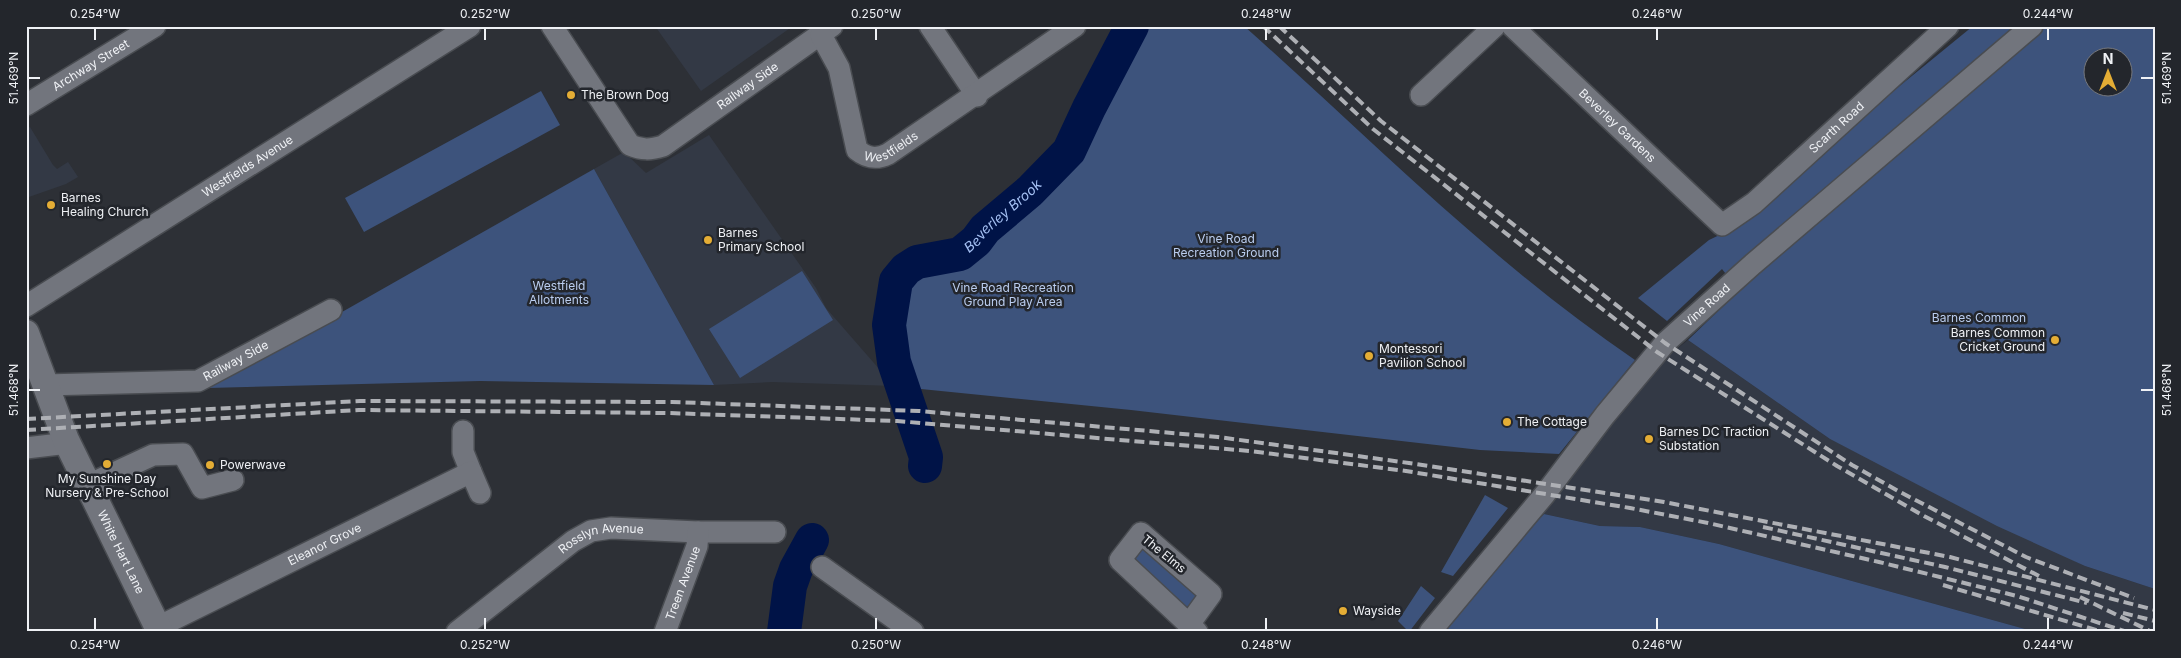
<svg xmlns="http://www.w3.org/2000/svg" width="2181" height="658" font-family="Inter,sans-serif">
<style>
.built{fill:#333945}
.green{fill:#3d537c;fill-rule:evenodd}
.lines{fill:none;stroke-linecap:round;stroke-linejoin:round}
.stream{stroke:#001347;stroke-width:5.5}
.river{stroke:#001347;stroke-width:34}
.minor-casing{stroke:#494c51;stroke-width:24}
.tertiary-casing{stroke:#494c51;stroke-width:29}
.minor{stroke:#72757d;stroke-width:21}
.tertiary{stroke:#72757d;stroke-width:26}
.rail{stroke:#aeb0b5;stroke-width:4;stroke-dasharray:10 5;stroke-linecap:butt}
.ticks{fill:none;stroke:#eff1f5;stroke-width:2}
.poi-dot{fill:#e4ad35;stroke:#23262c;stroke-width:2}
.labels{text-anchor:middle;stroke-width:5;stroke-linejoin:round;paint-order:stroke}
.street-label{font-size:12px;fill:#eff1f5;stroke:#23262c}
.poi-label{font-size:12px;fill:#eff1f5;stroke:#23262c;text-anchor:start}
.park-label{font-size:12px;fill:#bacdef;stroke:#23262c}
.water-label{font-size:14px;font-style:italic;fill:#a4c0f3;stroke:#23262c}
.neatline{fill:none;stroke:#eff1f5;stroke-width:2}
.ticks-label{font-size:12px;text-anchor:middle;fill:#eff1f5}
</style>
<rect width="100%" height="100%" fill="#2d3036"/>
<path class="built" d="M655 26H793L701 91Z
M30 127 53 165 57 169 68 162 78 177 66 184 26 198V129Z
M709 135 816 288 826 308 894 386 772 382 714 385 594 169 624 152 646 173Z
M1688 340 1830 439 2085 566 2155 589V632H2036L1719 544 1640 527 1600 526 1544 514 1571 475 1658 364Z"/>
<path class="green" d="M1141 26H1244C1372 140 1493 264 1635 360L1559 454 1480 450 1131 410 911 388 899 348 898 334 901 301 908 282 919 273 927 270 957 268 977 255 998 230 1057 180 1084 146 1106 93Z
M1973 26H2155V589L2085 566 1997 526 1830 439 1688 340 1739 291 1722 269 1667 321 1638 298 1709 240 1732 229 1869 111ZM2094 58H2124V88H2094Z
M541 91 560 125 364 232 345 198Z
M594 169 714 385 480 381 208 388Z
M802 271 833 320 740 378 709 329Z
M1485 495 1508 508 1453 576 1441 572Z
M1544 514 1600 526 1640 527 1719 544 2036 632H1445L1515 545Z
M1142 545 1201 594 1188 611 1131 560Z
M1421 586 1435 598 1409 632 1398 621Z"/>
<g class="lines">
<path class="stream" d="M893 267V276L896 281"/>
<g class="river">
<path id="s1" d="M925 466 926 457 894 362 889 325 896 281 906 269 917 262 960 254 976 241 985 229 1030 191 1069 151 1089 108 1132 26"/>
<path d="M784 632 790 586 796 569 812 540"/>
</g>
<defs>
<g id="minor">
<path id="s2" d="M552 26 630 145C642 150 650 150 663 146L832 26"/>
<path d="M930 26 977 96"/>
<path id="s3" d="M1512 26 1722 225 1754 203 1948 26"/>
<path id="s4" d="M821 35 839 68 857 150C867 158 876 160 888 154L1075 26"/>
<path d="M1421 95 1495 26"/>
<path id="s5" d="M26 105 155 26"/>
<path id="s6" d="M26 306 470 26"/>
<path id="s7" d="M45 385 198 381 331 310"/>
<path d="M463 431V452L471 472"/>
<path d="M26 448 68 443"/>
<path d="M88 485 153 455 183 454 202 488 233 480"/>
<path d="M822 567 913 632"/>
<path d="M1190 623 1211 594 1141 533 1120 560 1197 632"/>
<path id="s8" d="M158 627 471 472 480 493"/>
<path id="s9" d="M457 632 573 541 591 531 611 528 698 532H775"/>
<path id="s10" d="M665 632 697 546 698 532"/>
<path id="s11" d="M1430 632 1545 494 1605 415 1665 343 1753 264 2032 26"/>
</g>
<g id="tertiary">
<path id="s12" d="M26 333 66 440 160 632"/>
</g>
</defs>
<use href="#minor" class="minor-casing"/>
<use href="#tertiary" class="tertiary-casing"/>
<use href="#minor" class="minor"/>
<use href="#tertiary" class="tertiary"/>
<path class="rail" d="M1263 26 1373 129 1657 352 1837 466 1924 516 2039 576
M1279 26 1381 121 1665 343 1852 465 1900 492 2026 557 2134 598
M26 419 360 401 672 402 919 411 1218 437 1409 463 1664 502 1950 557 2155 610
M26 430 359 410 668 413 897 421 1250 451 1406 471 1630 508 1708 523 1879 562 2017 596 2127 632
M1763 527 1945 567 2087 603
M1943 585 2103 632
M2080 597 2152 632
M2123 613 2155 621"/>
</g>
<path class="ticks" d="M95 28V40M485 28V40M876 28V40M1266 28V40M1657 28V40M2048 28V40M28 78H40M2141 78H2154M28 390H40M2141 390H2154M95 618V630M485 618V630M876 618V630M1266 618V630M1657 618V630M2048 618V630"/>
<g class="poi-dot">
<circle cx="571" cy="95" r="5"/>
<circle cx="51" cy="205" r="5"/>
<circle cx="708" cy="240" r="5"/>
<circle cx="2055" cy="340" r="5"/>
<circle cx="1369" cy="356" r="5"/>
<circle cx="1507" cy="422" r="5"/>
<circle cx="1649" cy="439" r="5"/>
<circle cx="107" cy="464" r="5"/>
<circle cx="210" cy="465" r="5"/>
<circle cx="1343" cy="611" r="5"/>
</g>
<g class="labels">
<g class="street-label">
<text dy="4" stroke="none"><textPath href="#s5" startOffset="76">Archway Street</textPath></text>
<text dy="4" stroke="none"><textPath href="#s2" startOffset="280">Railway Side</textPath></text>
<text dy="4" stroke="none"><textPath href="#s3" startOffset="145">Beverley Gardens</textPath></text>
<text dy="4" stroke="none"><textPath href="#s3" startOffset="440">Scarth Road</textPath></text>
<text dy="4" stroke="none"><textPath href="#s4" startOffset="160">Westfields</textPath></text>
<text dy="4" stroke="none"><textPath href="#s6" startOffset="262">Westfields Avenue</textPath></text>
<text dy="4" stroke="none"><textPath href="#s11" startOffset="429">Vine Road</textPath></text>
<text dy="4" stroke="none"><textPath href="#s7" startOffset="196">Railway Side</textPath></text>
<text dy="4" stroke="none"><textPath href="#s9" startOffset="176">Rosslyn Avenue</textPath></text>
<text dy="4" stroke="none"><textPath href="#s8" startOffset="186">Eleanor Grove</textPath></text>
<text dy="4" stroke="none"><textPath href="#s12" startOffset="239">White Hart Lane</textPath></text>
<text transform="translate(1164 554) rotate(39)" y="4">The Elms</text>
<text dy="4" stroke="none"><textPath href="#s10" startOffset="52">Treen Avenue</textPath></text>
</g>
<g class="poi-label">
<text x="581" y="99">The Brown Dog</text>
<text x="61" y="202">Barnes<tspan x="61" dy="14">Healing Church</tspan></text>
<text x="718" y="237">Barnes<tspan x="718" dy="14">Primary School</tspan></text>
<text x="2045" y="337" text-anchor="end">Barnes Common<tspan x="2045" dy="14">Cricket Ground</tspan></text>
<text x="1379" y="353">Montessori<tspan x="1379" dy="14">Pavilion School</tspan></text>
<text x="1517" y="426">The Cottage</text>
<text x="1659" y="436">Barnes DC Traction<tspan x="1659" dy="14">Substation</tspan></text>
<text x="220" y="469">Powerwave</text>
<text x="107" y="483" text-anchor="middle">My Sunshine Day<tspan x="107" dy="14">Nursery &amp; Pre-School</tspan></text>
<text x="1353" y="615">Wayside</text>
</g>
<g class="park-label">
<text x="1226" y="243">Vine Road<tspan x="1226" dy="14">Recreation Ground</tspan></text>
<text x="559" y="290">Westfield<tspan x="559" dy="14">Allotments</tspan></text>
<text x="1013" y="292">Vine Road Recreation<tspan x="1013" dy="14">Ground Play Area</tspan></text>
<text x="1979" y="322">Barnes Common</text>
</g>
<g class="water-label">
<text dy="5" stroke="none"><textPath href="#s1" startOffset="321">Beverley Brook</textPath></text>
</g>
</g>
<rect width="2181" height="658" fill="none" stroke="#23262c" stroke-width="55"/>
<g transform="translate(2108 72)"><circle r="24" fill="#23262c" stroke="#75777c"/>
<path d="M0-4L9 19L0 12L-9 19Z" fill="#e4ad35"/>
<text y="-8" font-size="14" font-weight="bold" text-anchor="middle" fill="#eff1f5">N</text>
</g>
<rect x="28" y="28" width="2126" height="602" class="neatline"/>
<g class="ticks-label">
<text x="95" y="18">0.254°W</text>
<text x="485" y="18">0.252°W</text>
<text x="876" y="18">0.250°W</text>
<text x="1266" y="18">0.248°W</text>
<text x="1657" y="18">0.246°W</text>
<text x="2048" y="18">0.244°W</text>
<text transform="translate(14 78) rotate(-90)" y="4">51.469°N</text>
<text transform="translate(2167 78) rotate(-90)" y="4">51.469°N</text>
<text transform="translate(14 390) rotate(-90)" y="4">51.468°N</text>
<text transform="translate(2167 390) rotate(-90)" y="4">51.468°N</text>
<text x="95" y="649">0.254°W</text>
<text x="485" y="649">0.252°W</text>
<text x="876" y="649">0.250°W</text>
<text x="1266" y="649">0.248°W</text>
<text x="1657" y="649">0.246°W</text>
<text x="2048" y="649">0.244°W</text>
</g>
</svg>
